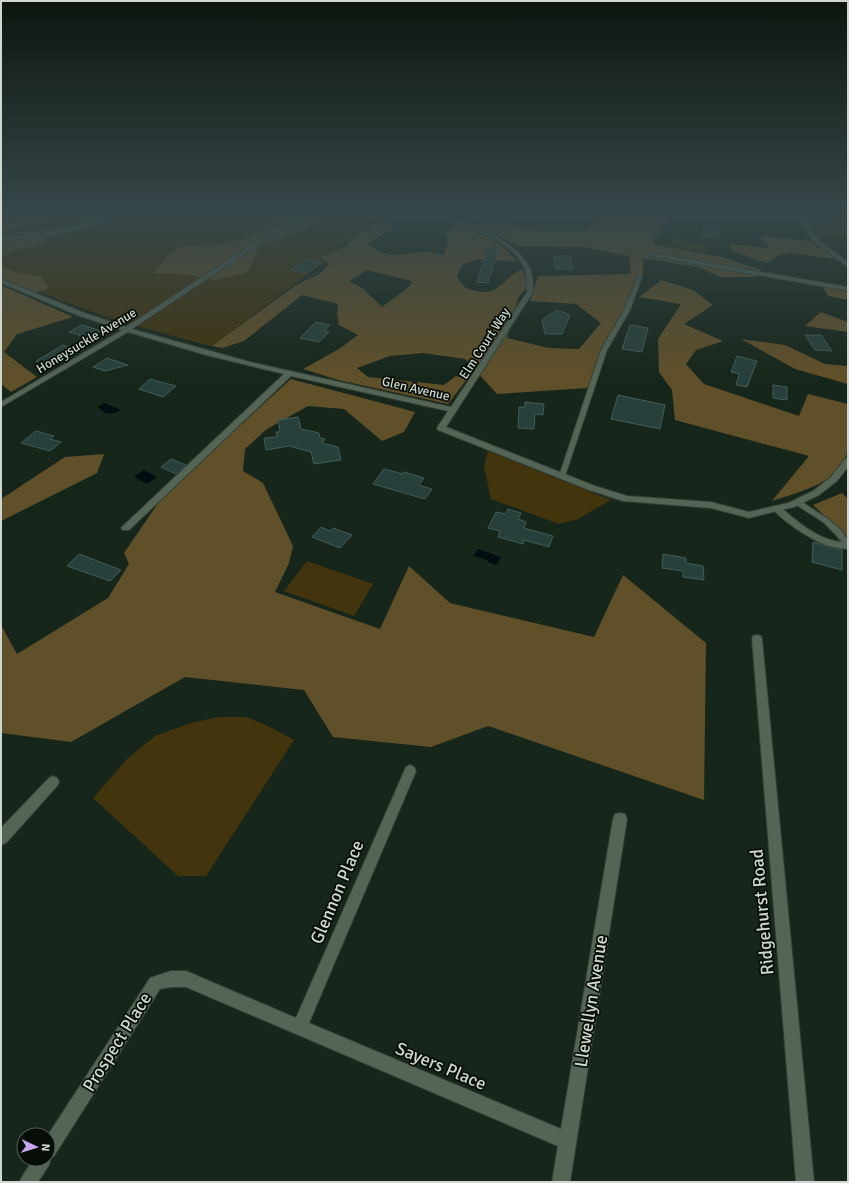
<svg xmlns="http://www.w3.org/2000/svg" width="849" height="1183" font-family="Signika,sans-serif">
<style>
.green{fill:#42340d}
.forest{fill:#605029;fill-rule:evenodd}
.water{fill:#010d11}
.building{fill:#28403b;stroke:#435c57}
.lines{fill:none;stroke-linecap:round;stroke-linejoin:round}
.lane-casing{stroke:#343f36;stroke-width:2}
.street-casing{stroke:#343f36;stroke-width:2}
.path{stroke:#5b685d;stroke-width:1.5;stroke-dasharray:0.5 1.5;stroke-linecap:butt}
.lane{fill:#546556;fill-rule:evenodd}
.street{fill:#546556;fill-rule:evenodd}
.labels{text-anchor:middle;stroke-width:3.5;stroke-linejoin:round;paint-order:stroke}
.far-street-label{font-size:13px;fill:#ced8d0;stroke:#070e08}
.near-street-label{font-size:18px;fill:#ced8d0;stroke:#070e08}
</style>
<rect width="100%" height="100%" fill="#17261a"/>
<path class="green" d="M1 214H110L82 226 22 236 1 237Z
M123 214H381L327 255 332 256 212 346C140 328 67 307 1 274V241L72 232Z
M810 219 848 222V238L818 236Z
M673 239 708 245 705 252 667 245Z
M488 451 611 500 578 519 559 524 491 499 484 467Z
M307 561 373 584 354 616 284 591Z
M219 717H246L268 726 294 740 206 876H178L93 798 127 759 155 736 191 723Z"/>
<path class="forest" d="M63 214H78L30 227 1 231V222L48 217Z
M90 214H107C77 230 35 235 1 237V234C28 231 67 229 90 214Z
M272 214H317L323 217 308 228 259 247 248 272 216 280 190 275 153 273 170 253 179 247 221 244 249 238 262 229Z
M606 214H663L668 217 652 244 722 257 761 270 755 277H721L698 267 643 258V275L587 388 497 394 465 359 423 353 390 356 357 368 368 377 444 385 456 376 467 379 448 404 338 380 303 369 339 349 358 335 339 325 337 314 338 304 302 295 244 341 222 348 212 346 296 285 321 273 329 264 321 257 345 246 358 233 386 216 394 228 367 244C391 261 399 253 425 252 431 252 438 254 444 255L448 239 445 233 455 224C480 233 501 240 517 262L479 259 462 265 457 277C464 287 464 288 476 291 499 297 503 277 522 269L528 286 518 298 507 338 549 348 579 349 601 323 576 304 530 301 538 276 631 274 629 256 584 247 518 246 499 236 468 225 499 221 539 231H583ZM367 270 412 281 409 287 382 307 362 288 349 281Z
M759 236 810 241 837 259 790 253 778 256 766 263 732 251 730 244 769 248Z
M46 237 42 244 17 250 1 257V240Z
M1 266 11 271 41 277 50 288 34 293 1 278Z
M661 280 693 290 713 305 684 324 723 341 696 350 686 364 704 384 799 416 808 394 848 404C848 418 849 434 848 448 843 483 801 491 772 501L809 456 675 420 672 390 659 372 658 339 681 304 639 297Z
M1 285 73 317 17 334 4 352 37 377 11 392 1 384Z
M823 287 848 292V300L828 296Z
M821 312 848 322V332L805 326Z
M741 339 785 345 825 364 848 366V384L795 369Z
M291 379 415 412 404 432 382 441 344 409 308 406 267 429 245 449 243 471 263 483 293 546 289 563 275 592 380 629 409 566 450 603 594 637 623 575 706 643 704 800 488 726 431 747 333 737 304 690 185 677 71 742 1 733V625L17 654 108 598 129 564 124 553 165 493Z
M104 454 97 473 1 521V499L65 457Z
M842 493 848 499V538L813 505Z"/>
<path class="water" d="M104 403 121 410C112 415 105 415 98 407Z
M144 470 157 477 147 484 134 477Z
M478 549 501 557 496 565 488 562V560L473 556Z"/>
<path class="building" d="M705 224 720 226 718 238 703 236Z
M489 246 498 249 488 283 477 282Z
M554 256H570L573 269H556Z
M305 259 321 262 306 273 291 270Z
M557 310 570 315 562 334H545L542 320Z
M316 322 330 325 324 331 329 332 319 342 300 338Z
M82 325 101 331 88 338 69 332Z
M630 325 648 328 642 352 622 349Z
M805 335H821L832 351 815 350Z
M63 345 76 350 50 366 36 361Z
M737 356 757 361 747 387 736 385 739 374 731 372Z
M107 358 128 365 105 371 93 367Z
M150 379 176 386 163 397 139 389Z
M773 385 787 387V400L773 398Z
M618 395 665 405 660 429 611 419Z
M525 402 544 404 543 415 535 414 534 429 518 428 519 407H525Z
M298 417 301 429 319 433 320 438 325 439 322 443 338 447 341 460 314 464 311 452 289 446 266 450 264 438 277 437 276 432H280L278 420Z
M36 431 54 436 50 439 61 442 50 451 21 443Z
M171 459 186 465 176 474 161 467Z
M384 469 403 474 404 472 424 478 419 485 432 489 425 499 373 484Z
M508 509 521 513 518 519 526 522 524 528 553 536 549 547 524 540 523 544 498 537 500 531 488 528 496 512 506 514Z
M321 527 330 531 333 528 352 535 340 548 312 537Z
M813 542 842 550V570L812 562Z
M79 554 121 570 110 581 67 566Z
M663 554 686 558V563L703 566 704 580 683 577V571L662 568Z"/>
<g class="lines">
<defs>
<path id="lane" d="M800 214H811L848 220V222Z
M638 276 642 277 630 310 607 350 565 476 562 478H560L559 476 601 350 624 310Z
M795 500H799L828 519 841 530 848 540V549C842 548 835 548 829 546 813 541 783 522 772 508L773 506H779C797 521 817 540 842 542L835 534 823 522 795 504 793 502Z"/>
<path id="street" d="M109 214H115C88 234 34 238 1 241V237C38 235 74 230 109 214Z
M298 214H304L132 329 250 362 451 407 527 292C527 283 527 273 523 265 508 239 470 227 443 220 435 218 424 218 417 214 451 214 510 233 528 265 533 273 533 283 533 292L446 427 595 486 627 496 711 502 749 512 788 503 813 491 831 477 845 459 848 458V467L837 481 819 495 794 507 749 518 711 508 623 501 589 490 438 430 437 428 448 411 291 376 129 530H123L121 528 123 526 284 374 206 355 128 332 1 407V402L122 330 77 315 1 283V279L82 312 126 327Z
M800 214H805C811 239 829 248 848 262V267L814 242 802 226Z
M652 253 848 287V291L650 256V254Z
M757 635 761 636 762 639 814 1182H796L752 639 753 636Z
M410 765 414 767 416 771 309 1023 561 1129 613 819 615 814 620 813 625 814 627 819 570 1182H552L558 1146 186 987H171L160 989 54 1156 51 1157 49 1165 38 1182H19L33 1159H48V1135L150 978 171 971H186L296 1018 406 767Z
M53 776 57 778 59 782 57 786 6 843 1 845V828L49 778Z"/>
</defs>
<use href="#lane" class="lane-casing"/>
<use href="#street" class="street-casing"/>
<path class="path" d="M1 219 51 214
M209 220 210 217 215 214
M57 222 81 214"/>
<use href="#lane" class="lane"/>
<use href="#street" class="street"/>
</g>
<linearGradient id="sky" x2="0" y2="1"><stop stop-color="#0d150e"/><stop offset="0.56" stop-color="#364749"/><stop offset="1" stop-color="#364749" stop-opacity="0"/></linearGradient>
<rect width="849" height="380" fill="url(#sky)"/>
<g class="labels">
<g class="far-street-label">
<text transform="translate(86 340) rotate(-31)" y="5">Honeysuckle Avenue</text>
<text transform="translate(484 343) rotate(-57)" y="5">Elm Court Way</text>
<text transform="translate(416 388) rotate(13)" y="5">Glen Avenue</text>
</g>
<g class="near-street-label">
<text transform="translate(337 892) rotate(-67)" y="6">Glennon Place</text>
<text transform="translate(762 912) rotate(-95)" y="6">Ridgehurst Road</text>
<text transform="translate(591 1001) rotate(-81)" y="6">Llewellyn Avenue</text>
<text transform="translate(117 1042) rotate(-58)" y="6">Prospect Place</text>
<text transform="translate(441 1066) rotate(23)" y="6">Sayers Place</text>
</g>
</g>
<rect width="849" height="1183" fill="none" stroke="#ced8d0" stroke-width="4"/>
<g transform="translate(36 1147) rotate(94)"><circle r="19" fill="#070e08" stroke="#575f58"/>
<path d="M0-3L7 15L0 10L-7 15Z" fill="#c8a6ef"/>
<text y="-6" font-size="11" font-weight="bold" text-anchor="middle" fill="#ced8d0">N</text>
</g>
</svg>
